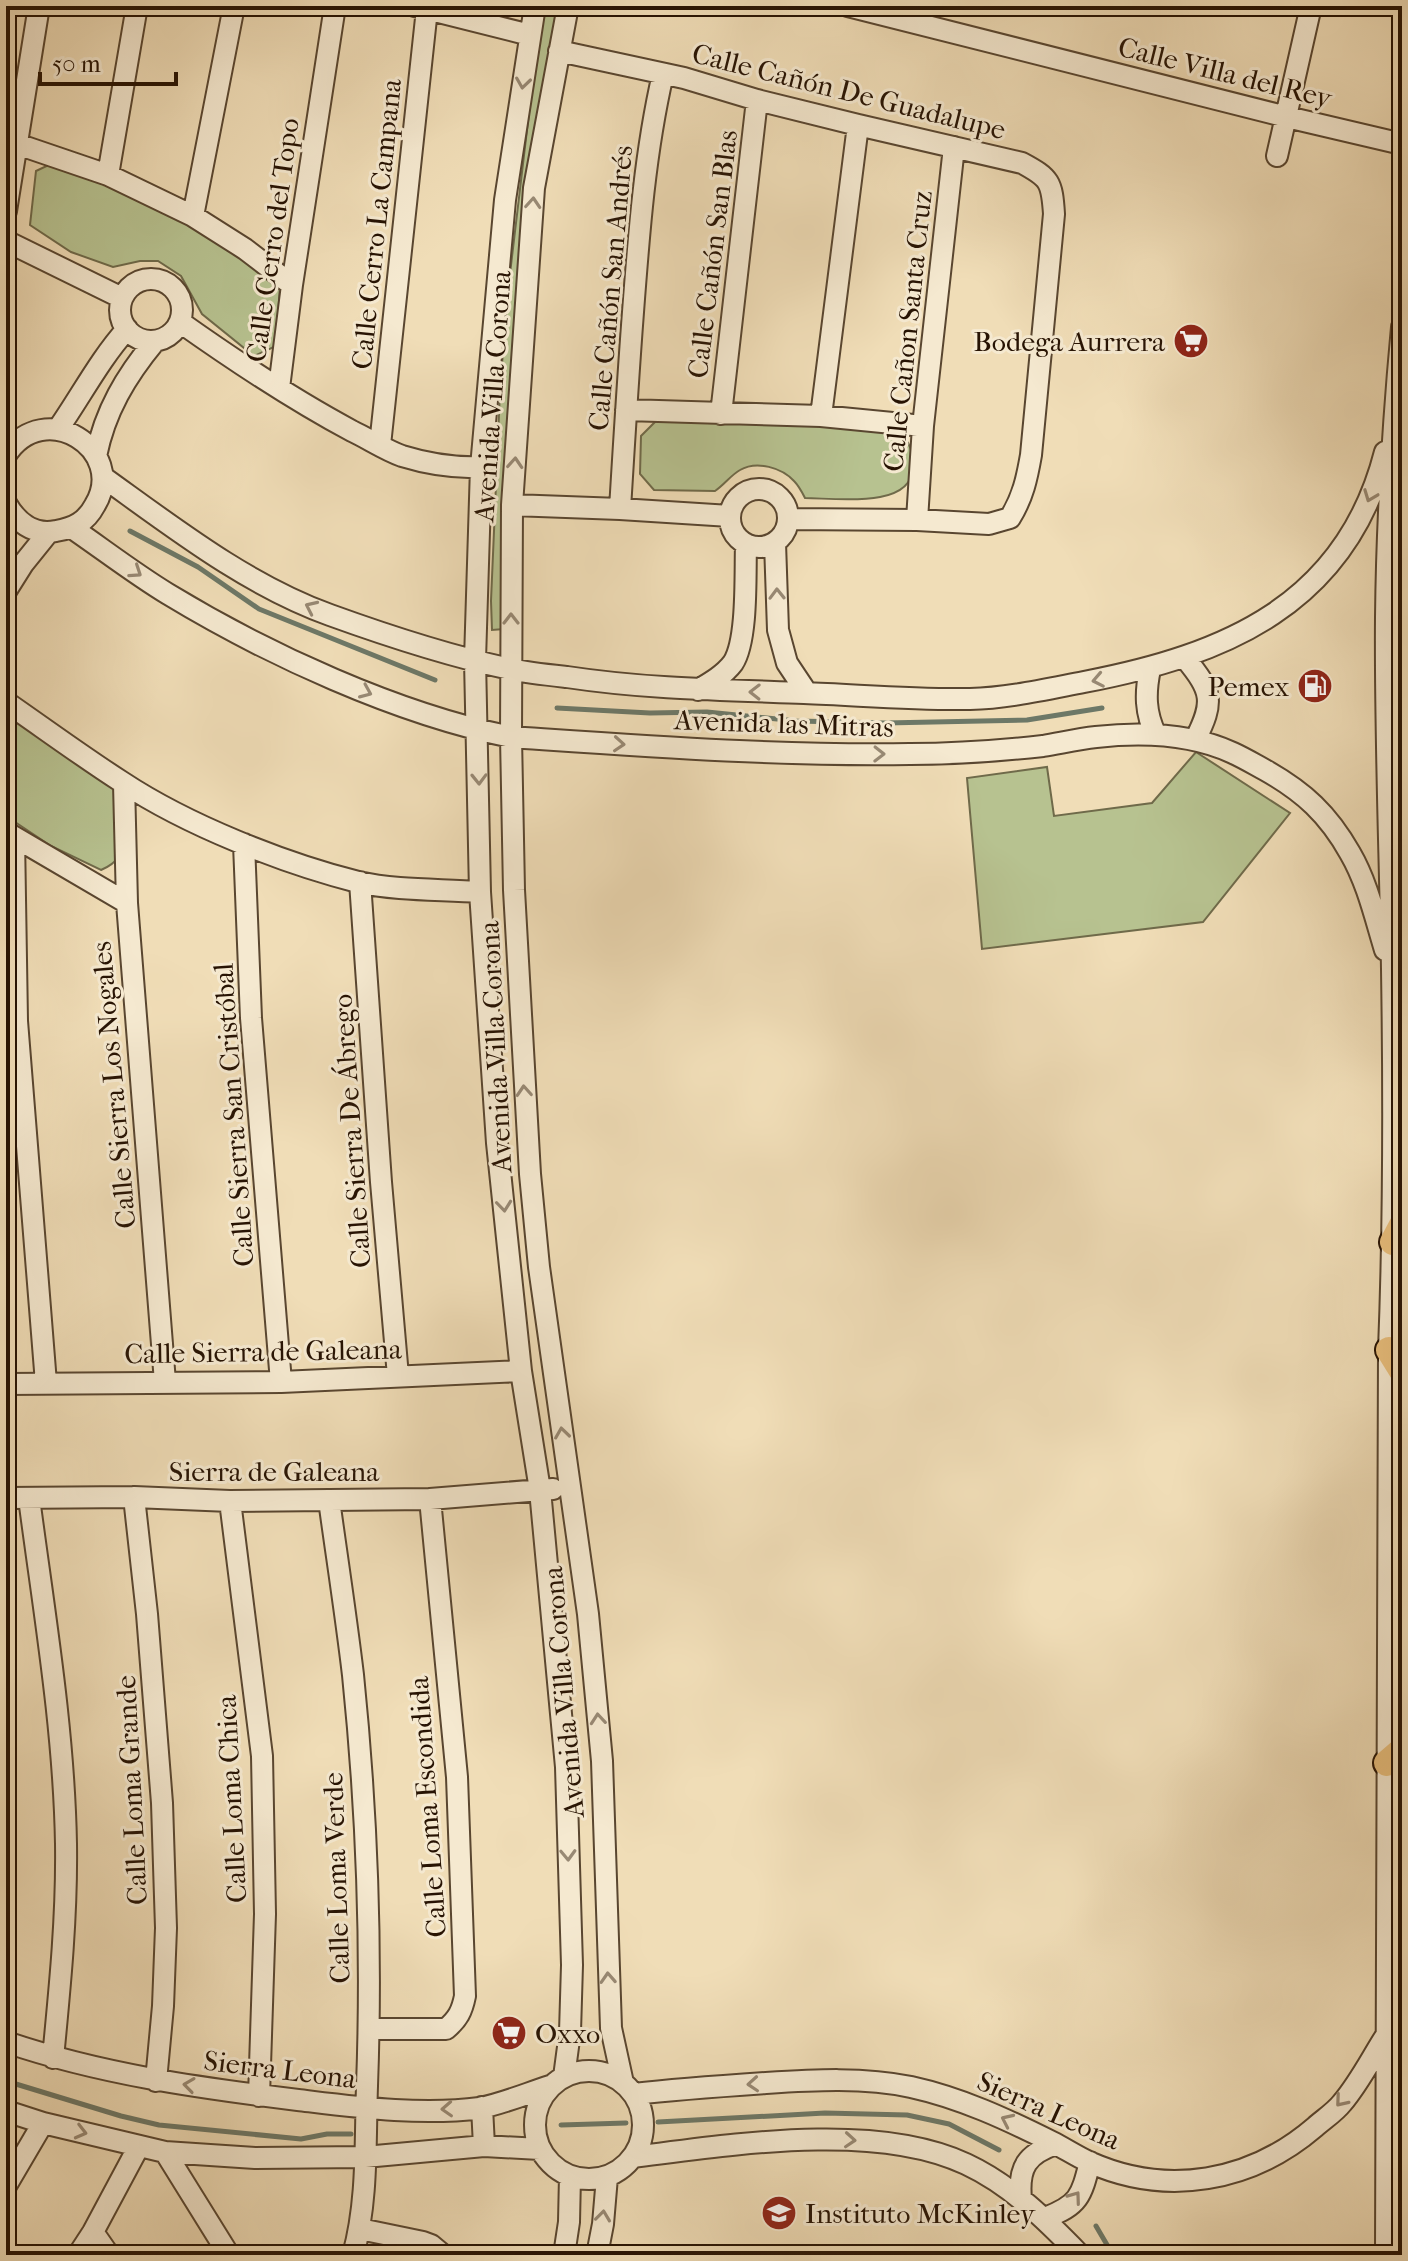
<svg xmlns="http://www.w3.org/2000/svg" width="1408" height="2261" font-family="'IM FELL French Canon',serif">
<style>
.green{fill:#b7c290;stroke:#6f6a4a;stroke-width:2}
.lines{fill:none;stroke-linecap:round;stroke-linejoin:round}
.stream{stroke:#6d7867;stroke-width:5}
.minor-casing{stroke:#594630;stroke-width:24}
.major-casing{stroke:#271303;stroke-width:30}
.minor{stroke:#f5e9d0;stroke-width:20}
.major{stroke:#e8be7c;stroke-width:26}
.oneway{stroke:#988974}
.labels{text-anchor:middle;stroke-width:6;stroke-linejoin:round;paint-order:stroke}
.street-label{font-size:28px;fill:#271303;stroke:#f5e9d0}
.poi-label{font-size:28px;fill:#271303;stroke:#f5e9d0;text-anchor:end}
</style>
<rect width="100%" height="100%" fill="#f0ddb7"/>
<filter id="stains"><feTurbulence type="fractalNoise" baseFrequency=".0025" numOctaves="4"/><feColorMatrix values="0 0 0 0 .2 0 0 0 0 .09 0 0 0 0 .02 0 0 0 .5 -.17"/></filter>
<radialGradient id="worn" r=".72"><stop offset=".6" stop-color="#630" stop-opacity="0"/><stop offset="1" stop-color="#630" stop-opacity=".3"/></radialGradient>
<path class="green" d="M543 6H560L504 629 492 630 491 601 500 391 507 299 540 20Z
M57 161 165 207 234 249 280 286 276 346 254 356 202 314 181 276 158 261H140L113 267 71 252 30 225 36 171Z
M667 418 893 424C906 437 914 448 913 467 912 510 834 498 805 498 802 492 799 486 794 481 782 468 757 460 740 470 731 475 724 485 715 491L654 490 640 474 641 436 656 421Z
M6 715 112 784C117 796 121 846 117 858 114 864 108 867 101 870L51 846 6 816Z
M1196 752 1290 813 1203 922 982 949 967 778 1047 767 1054 816 1152 803Z"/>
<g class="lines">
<path class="stream" d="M130 531 198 567 259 609 435 680
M557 708 650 713 707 712 797 721 885 723 1027 720 1102 708
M6 2081 121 2116 159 2125 301 2139 327 2134H351
M658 2122 825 2113 907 2115 949 2124 999 2150
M561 2125 626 2123
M1096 2226 1113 2255"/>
<defs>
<path id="minor" d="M415 6 530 35
M535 6 505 200 481 467 475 660 480 892 497 1143 521 1371 540 1490 566 1767 572 1965 570 2032 564 2077
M568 6 534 188 512 505 511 737 514 890 530 1174 539 1267 588 1614 602 1761 611 2028 623 2083
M848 6 1287 117 1402 144
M559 51 684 78 757 100 858 125 1022 163C1050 178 1052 182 1054 214L1031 455C1027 478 1023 497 1010 518L989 524 917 520 789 519
M17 144 108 175 193 216 245 249 292 285
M1277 156 1311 6
M108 175 137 6
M6 211 39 6
M193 216 234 6
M6 241 122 298
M120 310a31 31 0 1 1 62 0a31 31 0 1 1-62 0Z
M180 322C235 361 292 399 352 431 369 439 385 450 402 456 428 464 455 468 481 467
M279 388 292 285 335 6
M626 410 821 416 923 426
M721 414 757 100
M821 416 858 125
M58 429C81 396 100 359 127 329
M380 445 427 9
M6 455C44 396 128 450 95 505 86 522 74 528 56 531 33 536 16 521 6 503
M96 456C105 411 126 376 155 341
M103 477C174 528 247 585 330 615 388 636 449 656 510 669 528 673 548 675 567 677 646 689 724 690 804 693 859 695 914 700 970 699 1008 698 1047 689 1084 682 1225 655 1346 605 1385 452
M730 518a29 29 0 1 1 58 0a29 29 0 1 1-58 0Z
M512 505 620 509 730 516
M620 509C624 443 628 378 633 312 639 232 645 152 663 74
M917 520 923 426 954 147
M72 528C104 550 135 574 168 594 267 654 397 714 511 737 644 746 776 756 910 754 954 754 998 751 1043 746 1061 743 1078 739 1096 737 1141 732 1192 734 1233 753 1244 758 1254 764 1265 770 1304 792 1328 814 1350 853 1367 882 1375 917 1385 950
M775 543 778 630 787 663 807 693
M6 591 23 564 48 533
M1185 658C1212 691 1215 701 1195 740
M1150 669C1145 693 1145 713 1156 735
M698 690C710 683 724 675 733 663 748 640 745 574 746 544
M6 702C45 729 83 757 122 782 187 825 283 863 358 882 398 891 440 889 480 892
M124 784 127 903 165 1382
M6 832 127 903
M14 837 17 1021 46 1383
M244 844 251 1018 281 1382
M360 882 381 1182 398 1376
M6 1384 281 1382 521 1371
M134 1497 147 1614 162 1803 166 1928 163 2006 156 2081
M6 1498 134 1497 230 1501 430 1499 553 1489
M29 1498C44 1612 64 1728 66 1844 67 1916 60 1986 53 2058
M329 1500C337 1558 346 1616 353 1675 367 1811 372 1950 367 2086 365 2142 368 2201 353 2255
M230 1501 262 1756 265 1914 259 2096
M369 2029H446C458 2019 462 2011 465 1996L457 1777 430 1499
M6 2042C100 2074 199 2088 298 2100 356 2107 421 2116 480 2108 502 2104 528 2093 550 2086
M535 2125a54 54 0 1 1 108 0a54 54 0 1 1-108 0Z
M634 2094C678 2089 722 2086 766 2083 814 2080 864 2077 911 2087 961 2098 1006 2119 1052 2142 1064 2148 1076 2156 1089 2162 1167 2197 1251 2182 1315 2127 1324 2119 1335 2112 1342 2103 1359 2083 1371 2059 1385 2037
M482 2107 484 2146
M6 2111 43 2123 165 2152 255 2158 365 2157 484 2146 540 2149
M165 2152 229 2255
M633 2157C730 2145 875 2121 966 2164 1011 2185 1046 2220 1080 2255
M6 2186 43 2123
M1021 2199C1018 2167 1027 2154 1056 2144
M1045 2218C1079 2205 1081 2197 1090 2162
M360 2229 423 2242 431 2245 443 2255
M93 2232 109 2255
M78 2255 93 2232 139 2146
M564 2255 569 2222 570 2176
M597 2255 603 2224 607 2177
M1386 2255 1389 1350C1394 1223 1394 1096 1392 969 1390 852 1385 735 1386 617 1387 521 1393 424 1402 327"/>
<path id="major" d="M1393 1242 1402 1225
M1389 1350 1402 1371
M1387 1763 1402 1750"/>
</defs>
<use href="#minor" class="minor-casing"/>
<use href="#major" class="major-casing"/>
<use href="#minor" class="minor"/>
<use href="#major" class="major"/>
</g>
<defs><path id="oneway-chevron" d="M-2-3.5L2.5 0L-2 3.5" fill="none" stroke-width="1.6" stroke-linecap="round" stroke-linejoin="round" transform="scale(2)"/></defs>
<g class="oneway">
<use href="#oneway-chevron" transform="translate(523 83) rotate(98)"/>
<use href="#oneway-chevron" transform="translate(533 203) rotate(-86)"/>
<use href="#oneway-chevron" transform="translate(515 463) rotate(-86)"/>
<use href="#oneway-chevron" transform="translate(1370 496) rotate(111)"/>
<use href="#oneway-chevron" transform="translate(136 572) rotate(34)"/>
<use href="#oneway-chevron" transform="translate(777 594) rotate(-91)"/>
<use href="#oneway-chevron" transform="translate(311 607) rotate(-155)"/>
<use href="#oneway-chevron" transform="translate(511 619) rotate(-90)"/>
<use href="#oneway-chevron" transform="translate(1098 680) rotate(169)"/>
<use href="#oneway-chevron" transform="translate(366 692) rotate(23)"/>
<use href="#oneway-chevron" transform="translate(755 692) rotate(-179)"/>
<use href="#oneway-chevron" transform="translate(619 744) rotate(4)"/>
<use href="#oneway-chevron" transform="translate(879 754) rotate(1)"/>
<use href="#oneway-chevron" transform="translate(479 779) rotate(89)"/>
<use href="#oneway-chevron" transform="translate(524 1091) rotate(-94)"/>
<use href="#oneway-chevron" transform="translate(504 1206) rotate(84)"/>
<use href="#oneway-chevron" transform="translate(562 1433) rotate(-98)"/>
<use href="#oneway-chevron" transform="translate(598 1719) rotate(-95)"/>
<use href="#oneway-chevron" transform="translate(568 1855) rotate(88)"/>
<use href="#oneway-chevron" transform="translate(608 1978) rotate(-93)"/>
<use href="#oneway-chevron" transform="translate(753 2084) rotate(176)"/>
<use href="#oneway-chevron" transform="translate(189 2085) rotate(-172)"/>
<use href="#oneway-chevron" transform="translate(1341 2101) rotate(130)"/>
<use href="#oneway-chevron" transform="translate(447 2109) rotate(177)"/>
<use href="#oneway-chevron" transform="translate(1007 2120) rotate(-155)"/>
<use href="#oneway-chevron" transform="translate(81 2132) rotate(14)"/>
<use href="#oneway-chevron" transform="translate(850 2140) rotate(4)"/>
<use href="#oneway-chevron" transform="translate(1075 2197) rotate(-54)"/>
<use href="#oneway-chevron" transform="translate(603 2216) rotate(-83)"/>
</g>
<defs>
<symbol id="supermarket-disc" viewBox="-11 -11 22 22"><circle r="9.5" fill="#8f2418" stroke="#f5e9d0"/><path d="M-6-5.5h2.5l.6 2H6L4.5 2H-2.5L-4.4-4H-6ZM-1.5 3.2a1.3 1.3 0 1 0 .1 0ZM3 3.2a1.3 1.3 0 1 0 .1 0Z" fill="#fff"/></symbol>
<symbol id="fuel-disc" viewBox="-11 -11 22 22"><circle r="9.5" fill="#8f2418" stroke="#f5e9d0"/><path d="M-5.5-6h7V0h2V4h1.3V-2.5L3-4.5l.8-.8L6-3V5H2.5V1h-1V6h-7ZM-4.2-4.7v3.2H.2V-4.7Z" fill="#fff"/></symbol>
<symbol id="school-disc" viewBox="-11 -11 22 22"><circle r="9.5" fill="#8f2418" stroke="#f5e9d0"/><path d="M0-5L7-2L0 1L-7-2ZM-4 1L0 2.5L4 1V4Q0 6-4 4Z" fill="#fff"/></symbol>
</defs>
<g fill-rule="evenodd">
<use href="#supermarket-disc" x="1171" y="321" width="40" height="40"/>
<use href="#fuel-disc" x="1295" y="666" width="40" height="40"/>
<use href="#supermarket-disc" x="489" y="2013" width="40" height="40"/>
<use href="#school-disc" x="759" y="2193" width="40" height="40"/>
</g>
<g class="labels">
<g class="street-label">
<text transform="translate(1225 72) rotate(14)" y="10">Calle Villa del Rey</text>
<text transform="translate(849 91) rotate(14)" y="10">Calle Cañón De Guadalupe</text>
<text transform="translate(376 224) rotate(-84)" y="10">Calle Cerro La Campana</text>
<text transform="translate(272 240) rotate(-82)" y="10">Calle Cerro del Topo</text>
<text transform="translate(712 254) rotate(-83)" y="10">Calle Cañón San Blas</text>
<text transform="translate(610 288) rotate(-85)" y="10">Calle Cañón San Andrés</text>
<text transform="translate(907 331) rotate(-84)" y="10">Calle Cañon Santa Cruz</text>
<text transform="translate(492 396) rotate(-86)" y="10">Avenida Villa Corona</text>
<text transform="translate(784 723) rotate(2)" y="10">Avenida las Mitras</text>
<text transform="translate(495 1047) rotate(-93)" y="10">Avenida Villa Corona</text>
<text transform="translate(113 1085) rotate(-95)" y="10">Calle Sierra Los Nogales</text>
<text transform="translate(233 1115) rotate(-94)" y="10">Calle Sierra San Cristóbal</text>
<text transform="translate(351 1131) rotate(-94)" y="10">Calle Sierra De Ábrego</text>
<text transform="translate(263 1351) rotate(-1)" y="10">Calle Sierra de Galeana</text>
<text x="274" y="1481">Sierra de Galeana</text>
<text transform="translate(563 1692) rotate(-95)" y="10">Avenida Villa Corona</text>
<text transform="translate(131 1790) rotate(-93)" y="10">Calle Loma Grande</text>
<text transform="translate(231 1799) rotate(-93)" y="10">Calle Loma Chica</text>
<text transform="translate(427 1807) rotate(-94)" y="10">Calle Loma Escondida</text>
<text transform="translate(336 1878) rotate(-92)" y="10">Calle Loma Verde</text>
<text transform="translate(280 2069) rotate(7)" y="10">Sierra Leona</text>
<text transform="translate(1049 2110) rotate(24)" y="10">Sierra Leona</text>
</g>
<g class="poi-label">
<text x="1165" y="351">Bodega Aurrera</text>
<text x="1289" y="696">Pemex</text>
<text x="535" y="2043" text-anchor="start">Oxxo</text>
<text x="805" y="2223" text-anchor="start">Instituto McKinley</text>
</g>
</g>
<rect width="1408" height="2261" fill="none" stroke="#f0ddb7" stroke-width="32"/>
<rect x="8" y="8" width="1392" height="2245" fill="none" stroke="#271303" stroke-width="4"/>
<rect x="16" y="16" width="1376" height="2229" fill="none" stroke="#271303" stroke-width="2"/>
<path d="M40 72v12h136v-12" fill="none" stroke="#271303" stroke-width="4"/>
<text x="52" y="72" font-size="24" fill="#271303" stroke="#f5e9d0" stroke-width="6" paint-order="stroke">50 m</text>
<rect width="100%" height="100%" filter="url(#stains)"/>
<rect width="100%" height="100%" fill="url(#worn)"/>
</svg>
